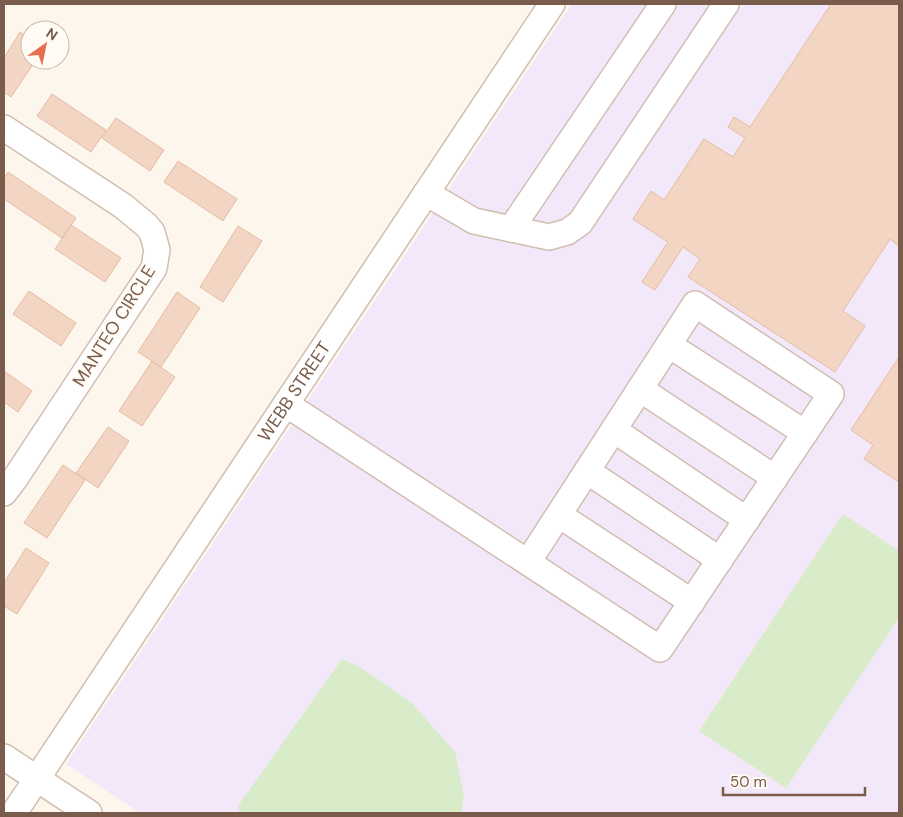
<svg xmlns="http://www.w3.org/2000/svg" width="903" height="817" font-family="'DM Sans',sans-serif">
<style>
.education{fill:#f3e8fa}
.green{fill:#d8ecc9}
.building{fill:#f3d5c3;stroke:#e6bba3}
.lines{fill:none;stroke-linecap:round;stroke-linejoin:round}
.minor-casing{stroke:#d1beb0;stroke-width:28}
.minor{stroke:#fff;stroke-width:25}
.labels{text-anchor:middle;stroke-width:4;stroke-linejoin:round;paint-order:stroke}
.street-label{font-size:18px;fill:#7a5c4d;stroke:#fffaf3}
</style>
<rect width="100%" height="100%" fill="#fdf6ec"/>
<path class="education" d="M572 4H899V813H140L66 764Z"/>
<path class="green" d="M843 514 899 551V618L786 788 699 731Z
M342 659 360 667 412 703 455 752 464 797 461 813H240L238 806Z"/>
<path class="building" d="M831 4H899V246L890 239 843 311 865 326 835 372 688 277 700 259 683 247 655 290 642 282 668 242 633 219 651 191 664 200 704 139 733 157 745 138 728 127 734 117 750 127Z
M20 32 30 39V60H36L11 97 4 92V58Z
M52 94 106 130 91 152 37 116Z
M116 118 164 150 150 171 102 138Z
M178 161 237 199 223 221 164 182Z
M8 172 76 218 62 238 4 199V178Z
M71 225 121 258 105 282 55 249Z
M238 226 262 241 223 302 200 287Z
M29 291 76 323 61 346 13 314Z
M177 292 200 308 161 367 138 352Z
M899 357V482L864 459 873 445 851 430Z
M152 361 175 377 142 426 119 411Z
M4 371 32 391 18 412 4 402Z
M108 427 129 441 98 488 76 473Z
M63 465 85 480 47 538 24 523Z
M26 548 49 563 17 614 4 606V583Z"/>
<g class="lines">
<defs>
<g id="minor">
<path d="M4 128 123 206 146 225 152 232 157 250 154 268 14 480 4 493"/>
<path d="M426 193 474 221 549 237 567 232 580 223 726 4"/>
<path d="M511 229 663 4"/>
<path d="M669 345 805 433"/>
<path d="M640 389 775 478"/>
<path d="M286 404 660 649 831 394 695 304 528 562"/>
<path d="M614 430 747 520"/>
<path d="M587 471 720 560"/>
<path d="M559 515 692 602"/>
<path d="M4 757 89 813"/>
<path id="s1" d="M14 813 552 4"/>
</g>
</defs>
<use href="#minor" class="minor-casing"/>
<use href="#minor" class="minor"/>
</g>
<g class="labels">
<g class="street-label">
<text transform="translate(114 326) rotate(-58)" y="6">MANTEO CIRCLE</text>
<text dy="6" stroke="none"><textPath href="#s1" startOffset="506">WEBB STREET</textPath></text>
</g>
</g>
<rect width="903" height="817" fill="none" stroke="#7a5c4d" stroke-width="10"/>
<g transform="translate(45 45) rotate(33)"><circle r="24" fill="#fffaf3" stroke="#cabbb1"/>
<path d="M0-4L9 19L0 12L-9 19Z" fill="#e76f51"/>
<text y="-8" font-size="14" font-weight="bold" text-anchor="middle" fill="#7a5c4d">N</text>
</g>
<path d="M723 787v8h142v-8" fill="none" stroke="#7a5c4d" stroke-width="2.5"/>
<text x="730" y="787" font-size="15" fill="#7a5c4d" stroke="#fffaf3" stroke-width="4" paint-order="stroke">50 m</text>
</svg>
